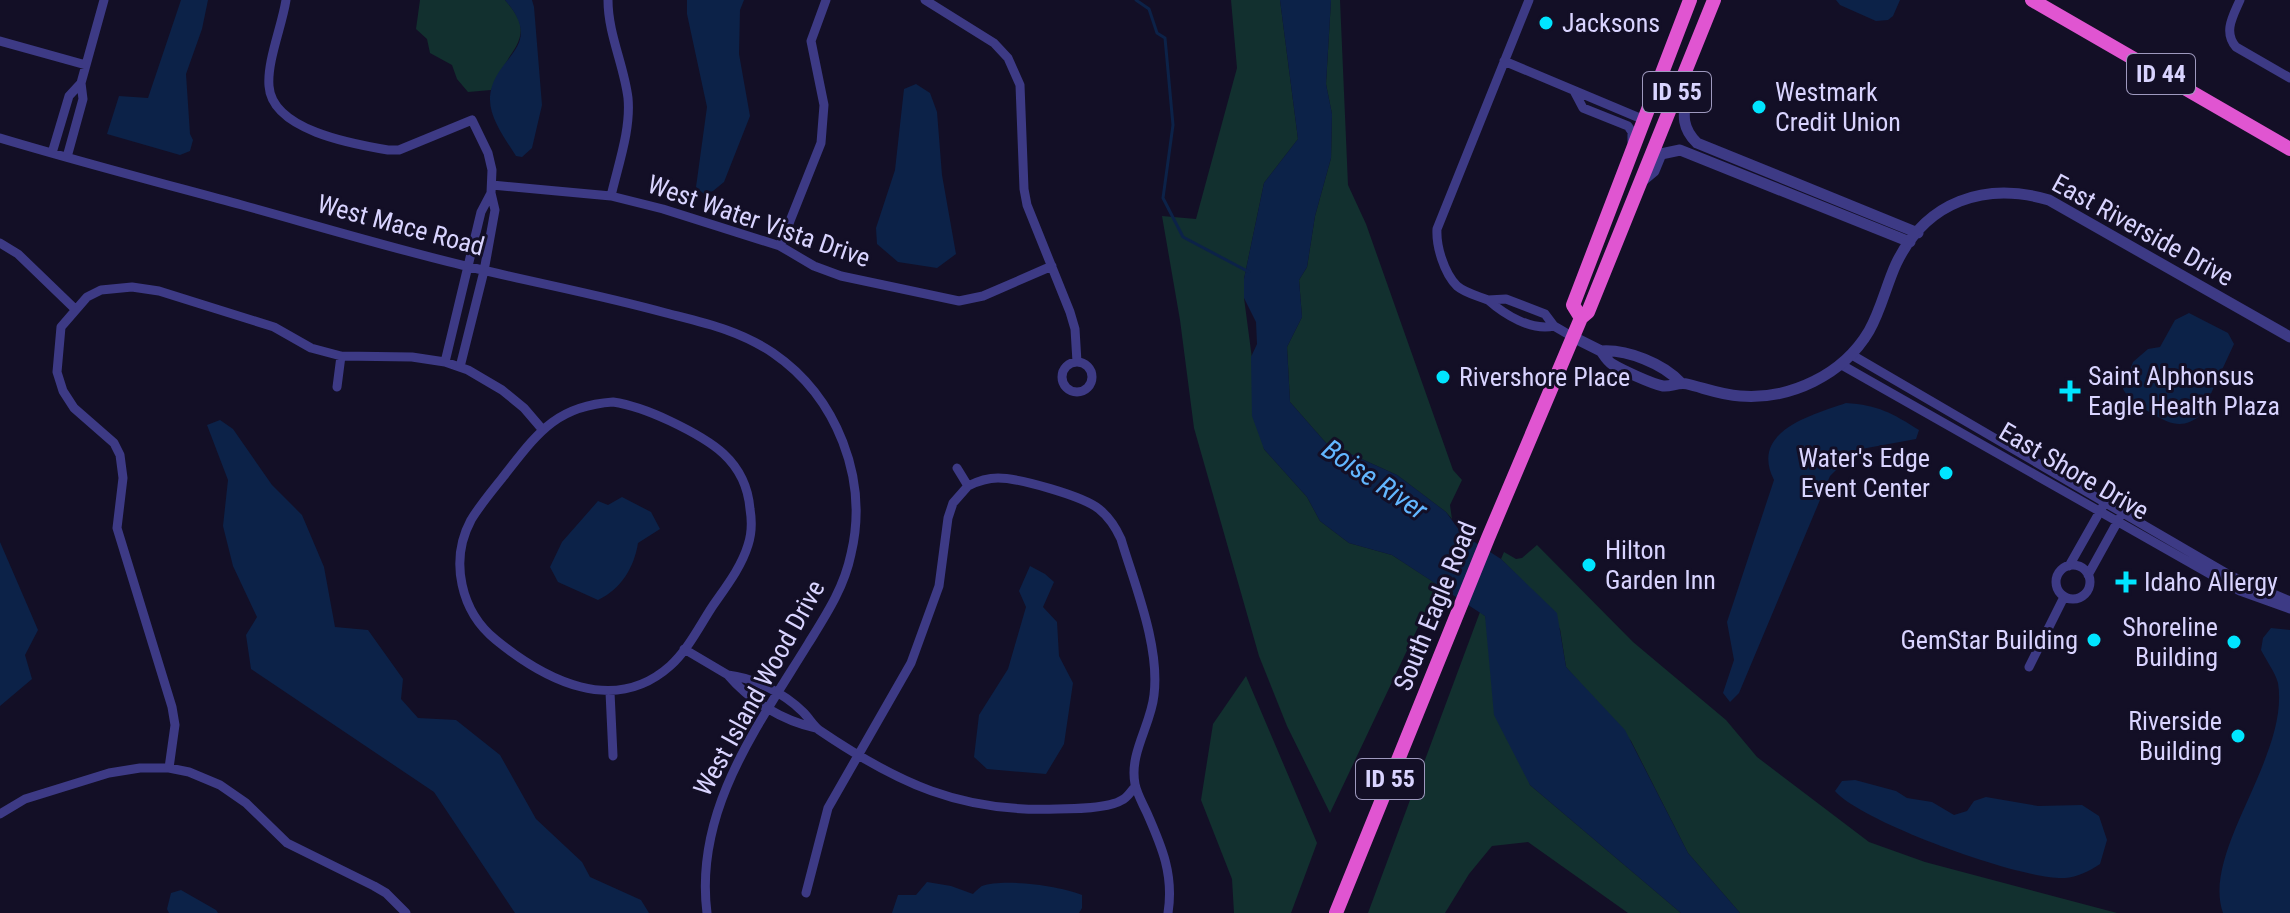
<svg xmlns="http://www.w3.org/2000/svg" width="2290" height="913" font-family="'Roboto Condensed',sans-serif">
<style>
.green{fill:#12302f}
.water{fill:#0c2248}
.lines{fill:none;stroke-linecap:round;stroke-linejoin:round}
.stream{stroke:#0c2248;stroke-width:3}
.minor{stroke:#3d3a85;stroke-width:9}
.tertiary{stroke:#3d3a85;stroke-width:11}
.trunk{stroke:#e055d1;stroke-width:14}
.poi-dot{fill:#00e5ff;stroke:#130f26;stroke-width:3}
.labels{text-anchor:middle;stroke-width:6;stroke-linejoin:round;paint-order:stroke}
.shield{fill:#130f26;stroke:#9e99be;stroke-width:2}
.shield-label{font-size:24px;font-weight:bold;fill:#d9d4ff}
.poi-label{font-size:26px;fill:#d9d4ff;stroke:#130f26;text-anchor:start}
.street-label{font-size:26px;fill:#d9d4ff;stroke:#130f26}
.water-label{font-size:28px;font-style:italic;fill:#62b6ff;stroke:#130f26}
</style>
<rect width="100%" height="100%" fill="#130f26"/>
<path class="green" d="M420 0H505C524 22 526 33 510 56 503 67 497 79 491 90L468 92 457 79 452 65 430 53 427 39 416 29Z
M1231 0H1280L1298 139 1264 183 1244 279V298L1264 449 1307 497 1320 521 1349 543 1392 555 1438 585 1330 813 1287 726 1259 656 1194 428 1180 320 1162 216 1196 219 1237 68Z
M1331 0H1340L1348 185 1366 224 1453 470 1462 480 1450 505 1452 519 1446 512 1397 475 1326 443 1290 402 1287 347 1302 317 1299 280 1307 267 1315 216 1331 158 1332 114 1326 84Z
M1537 545 1633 642 1726 720 1757 757 1869 842 1925 862 2117 913H1740L1688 853 1631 741 1566 667 1560 629 1516 574 1501 559 1504 552 1516 559 1522 558Z
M1480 612 1485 616 1530 785 1681 913H1628L1528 842 1492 846 1469 874 1445 913H1368Z
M1246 676 1317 843 1291 913H1234L1232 879 1201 800 1213 724Z"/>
<path class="water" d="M181 0H208L202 29 186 74 190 134 193 140 190 151 180 155 107 134 119 96 148 98Z
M505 0H532L534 7 542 105 532 148 522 157 516 156C506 140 490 119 490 100 490 56 548 50 505 0Z
M687 0H744L740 10 739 54 750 116 724 182 713 191 704 194 696 187 707 107 687 14Z
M1280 0H1331L1326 84 1332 114 1331 158 1315 216 1307 267 1299 280 1302 317 1287 347 1290 402 1326 443 1397 475 1446 512 1462 534 1501 559 1557 613 1566 667 1625 730 1688 853 1740 913H1681L1530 785 1494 715 1485 616 1392 555 1349 543 1320 521 1307 497 1264 449 1252 416 1251 357 1257 344 1256 322 1244 298V279L1264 183 1298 139Z
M1836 0H1900L1893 16 1888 20 1876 21 1840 5Z
M916 84 930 93 937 112 942 175 956 254 937 268 898 262 877 244 876 228 895 170 904 89Z
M2189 313 2228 333 2234 344 2201 415C2184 429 2171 425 2153 414 2139 406 2132 404 2123 389L2133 362 2148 349 2160 347 2175 320Z
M1846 403C1878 405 1892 413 1919 430L1916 439 1856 450 1830 476 1739 693 1730 702 1723 693 1734 660 1727 622 1774 480C1749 431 1812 415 1846 403Z
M220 420 233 429 272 485 302 515 324 567 335 627 368 630 403 679 401 699 418 718 456 720 500 755 536 819 582 862 590 877 641 900 649 913H515L434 792 251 669 246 635 257 617 233 566 223 526 228 480 207 425Z
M622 497 651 512 660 529 638 543C634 568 621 589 598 600L558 582 550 567 562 542 598 501 608 505Z
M0 542 38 630 25 655 32 679 0 706Z
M1030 566 1045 574 1054 582 1043 607 1057 622 1059 656 1073 683 1064 744 1046 774 987 769 974 757 979 715 1008 669 1026 607 1019 591Z
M2271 628 2290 630V913H2223C2201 851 2290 757 2278 683 2275 672 2266 660 2261 650L2263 638Z
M1855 780 1896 791 1907 798 1932 802 1954 815 1967 811 1974 801 1986 797 2038 806 2082 805 2099 816 2107 840 2100 864C2090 871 2077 877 2065 878 2024 881 1861 822 1835 791L1842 781Z
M927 882 951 886 973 894C975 892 980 887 982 886 1003 878 1062 886 1082 895V908L1079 913H892L898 895H916Z
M181 890 216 910 218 913H169L167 909 171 893Z"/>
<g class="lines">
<path class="stream" d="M1136 0 1149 9 1157 33 1165 38 1173 125 1163 198 1183 237 1249 272"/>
<path class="minor" d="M286 0C282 26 267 61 269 86 272 130 352 144 388 150H399L472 120 488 153 492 170 491 193 495 210 484 271 460 367
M608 0C608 34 624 65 628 98 631 130 618 165 611 196
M925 0 994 43 1008 58 1020 85 1024 189 1027 205 1070 312 1075 329 1077 362
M2240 0C2233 16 2223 32 2236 47L2290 78
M0 41 86 65
M1504 61 1642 119
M1574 91 1583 108 1628 126 1632 132V142
M0 138C80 162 161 183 242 205 318 226 394 249 470 267 536 283 601 295 666 313 705 323 739 330 773 353 837 397 869 479 851 554 844 588 826 615 808 644 757 727 694 811 707 913
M52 153 69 96 81 83
M67 157 83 99 81 83 104 0
M492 185 611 196 663 209 780 246 814 266 841 276 959 301 983 296 1052 266
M0 243 18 254 75 309
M780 246 821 143 824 105 811 41 826 0
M1488 300C1478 296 1465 293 1457 286 1444 273 1436 246 1437 229L1529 0
M1554 326C1531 331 1505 315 1488 300L1506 299 1545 314 1554 326 1573 337
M1852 355 2231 576 2290 601
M445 362 481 212 491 193
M1062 377a15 15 0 1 1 30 0a15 15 0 1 1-30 0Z
M1840 364 2240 591 2290 609
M337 387 341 356
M613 402C634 405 651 412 670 421 710 440 746 460 750 509 752 521 752 533 748 545 741 568 725 588 712 607 699 627 687 651 670 666 614 716 545 680 496 640 461 612 449 561 471 520 480 505 492 491 503 477 537 434 555 406 613 402Z
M968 486C978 481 986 478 998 478 1019 478 1083 496 1099 509 1109 517 1116 528 1121 539 1135 586 1160 646 1154 695 1151 725 1129 753 1135 784 1137 794 1143 804 1147 813 1162 847 1174 875 1168 913
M2056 582a17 17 0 1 1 34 0a17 17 0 1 1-34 0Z
M2069 566 2103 506
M2088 575 2119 519
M684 649 728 675
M2029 667 2064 597
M610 692 613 756
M816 728C783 721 750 701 728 675 754 678 784 693 803 712 809 718 813 725 819 730 897 783 961 813 1057 809 1072 809 1110 808 1122 800 1127 798 1131 791 1135 787
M169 768 175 725 172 707 117 528 123 478 120 455 114 443 74 408 63 391 57 372 61 327 87 297 101 290 132 287 159 291 274 327 311 348 341 356 412 357 445 362 468 370 502 390 524 408 542 429
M0 814 25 799 109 773 140 768H169L189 772 220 785 246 803 287 843 374 886 386 893 406 913
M806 893 828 808 911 663 939 586 948 518 953 503 968 486 957 468"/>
<path class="tertiary" d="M1686 72C1691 100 1673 120 1697 143L1918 233
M1642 181 1654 171 1661 154 1680 150 1910 242
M1573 337 1601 351
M1681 383C1664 364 1627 349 1601 351 1604 355 1607 361 1612 364 1622 370 1652 384 1663 386 1671 387 1678 382 1687 384 1704 388 1722 395 1740 396 1790 400 1843 375 1869 331 1881 310 1886 286 1896 264 1926 201 1985 181 2049 200L2290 337"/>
<path class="trunk" d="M2032 0 2290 149
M1581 318 1573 305 1690 0
M1336 913 1488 538 1581 318 1588 312 1714 0"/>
</g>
<g class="poi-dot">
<circle cx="1546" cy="23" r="8"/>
<circle cx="1759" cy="107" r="8"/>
<circle cx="1443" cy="377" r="8"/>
<path d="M2066 379h8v8h8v8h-8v8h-8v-8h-8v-8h8z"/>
<circle cx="1946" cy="473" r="8"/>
<circle cx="1589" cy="565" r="8"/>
<path d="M2122 570h8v8h8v8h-8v8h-8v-8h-8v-8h8z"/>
<circle cx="2094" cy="640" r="8"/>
<circle cx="2234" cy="642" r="8"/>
<circle cx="2238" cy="736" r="8"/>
</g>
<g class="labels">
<g class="shield">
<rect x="2127" y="54" width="68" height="40" rx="6"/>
<rect x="1643" y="72" width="68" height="40" rx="6"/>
<rect x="1356" y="759" width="68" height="40" rx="6"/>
</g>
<g class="shield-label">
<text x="2161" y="82">ID 44</text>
<text x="1677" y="100">ID 55</text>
<text x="1390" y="787">ID 55</text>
</g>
<g class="poi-label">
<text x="1562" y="32">Jacksons</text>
<text x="1775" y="101">Westmark<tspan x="1775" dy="30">Credit Union</tspan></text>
<text x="2088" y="385">Saint Alphonsus<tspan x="2088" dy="30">Eagle Health Plaza</tspan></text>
<text x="1459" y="386">Rivershore Place</text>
<text x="1930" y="467" text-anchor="end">Water's Edge<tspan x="1930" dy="30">Event Center</tspan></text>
<text x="1605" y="559">Hilton<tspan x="1605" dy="30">Garden Inn</tspan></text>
<text x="2144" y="591">Idaho Allergy</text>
<text x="2218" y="636" text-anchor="end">Shoreline<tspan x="2218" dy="30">Building</tspan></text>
<text x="2078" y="649" text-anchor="end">GemStar Building</text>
<text x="2222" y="730" text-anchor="end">Riverside<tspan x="2222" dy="30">Building</tspan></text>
</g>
<g class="street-label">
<text transform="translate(759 221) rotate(19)" y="9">West Water Vista Drive</text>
<text transform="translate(401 225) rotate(15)" y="9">West Mace Road</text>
<text transform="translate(2143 230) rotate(29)" y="9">East Riverside Drive</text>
<text transform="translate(2074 471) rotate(30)" y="9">East Shore Drive</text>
<text transform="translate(1435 606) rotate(-68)" y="9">South Eagle Road</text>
<text transform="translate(759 688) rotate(-61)" y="9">West Island Wood Drive</text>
</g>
<g class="water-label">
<text transform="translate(1375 479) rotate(34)" y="10">Boise River</text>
</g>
</g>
</svg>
